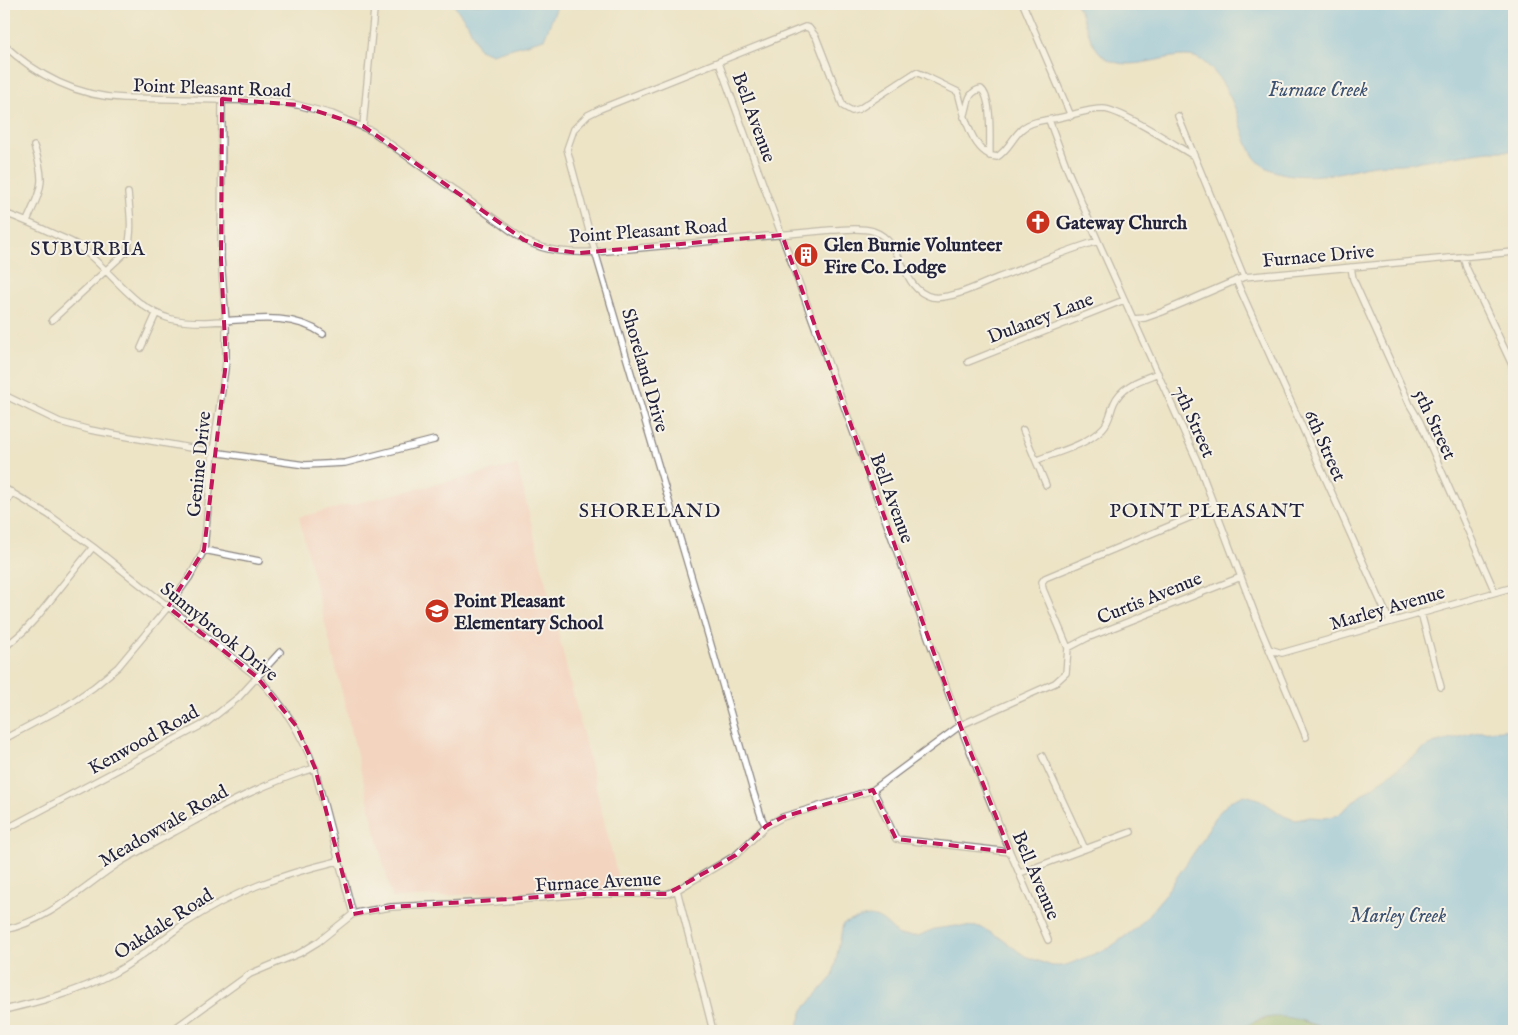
<svg xmlns="http://www.w3.org/2000/svg" width="1518" height="1035" font-family="'IM FELL English',serif">
<style>
.built{fill:#f3d4bf}
.forest{fill:#76af6d;stroke:#4c6854}
.water{fill:#76bfee;stroke:#4c7094}
.lines{fill:none;stroke-linecap:round;stroke-linejoin:round}
.minor-casing{stroke:#888380;stroke-width:8}
.minor{stroke:#fff;stroke-width:5.5}
.marked{fill:none;stroke:#c2185b;stroke-width:4;stroke-dasharray:10 6;stroke-linejoin:round}
.labels{text-anchor:middle;stroke-width:4;stroke-linejoin:round;paint-order:stroke}
.street-label{font-size:19px;fill:#22223b;stroke:#f7f3e8}
.poi-label{font-size:19px;font-weight:bold;fill:#22223b;stroke:#f7f3e8;text-anchor:start}
.water-label{font-size:20px;font-style:italic;fill:#3b5171;stroke:#f7f3e8}
.neighbourhood-label{font-size:20px;letter-spacing:1px;fill:#22223b;stroke:#f7f3e8}
</style>
<rect width="100%" height="100%" fill="#f7f3e8"/>
<filter id="ink" filterUnits="userSpaceOnUse"><feTurbulence type="fractalNoise" baseFrequency=".02" numOctaves="2"/><feDisplacementMap in="SourceGraphic" scale="10" xChannelSelector="R" yChannelSelector="G"/><feConvolveMatrix kernelMatrix="1 2 1 2 8 2 1 2 1" color-interpolation-filters="sRGB"/></filter>
<filter id="wash" filterUnits="userSpaceOnUse"><feTurbulence type="fractalNoise" baseFrequency=".0096" numOctaves="4" result="noise"/><feDisplacementMap in="SourceGraphic" scale="20" xChannelSelector="R" yChannelSelector="G"/><feGaussianBlur stdDeviation="1.12" result="paint"/><feColorMatrix in="noise" values="0 0 0 0 0 0 0 0 0 0 0 0 0 0 0 0 0 1.4 0 .05"/><feComposite in="paint" operator="in"/></filter>
<g filter="url(#wash)">
<rect width="100%" height="100%" fill="#ede4c6"/>
<path class="built" d="M517 465 621 890H569L392 898 299 517Z"/>
<path class="forest" d="M1277 1016 1294 1018 1330 1031H1240L1250 1023Z"/>
<path class="water" d="M453 4H558L544 39 492 54 479 49 468 24Z
M1076 4H1514V150L1509 151H1488L1420 161C1406 166 1390 163 1375 165 1363 166 1350 171 1338 173 1313 177 1268 180 1253 155 1246 143 1243 129 1238 116 1231 96 1218 71 1201 60 1177 44 1125 82 1099 52 1088 39 1085 18 1076 4Z
M1514 729V1031H1330C1303 1018 1265 1007 1240 1031H796L803 1010 833 976 843 924C874 911 877 914 899 936H918L934 929 956 926 980 927 999 937 1025 956 1052 966H1064L1109 948 1138 927 1163 897 1202 841 1214 818 1230 801 1244 795 1259 799 1284 816 1296 820 1310 817 1325 818 1338 815 1360 796 1429 745 1479 732Z"/>
</g>
<g filter="url(#ink)">
<g class="lines">
<defs>
<path id="minor" d="M1023 4 1071 116
M4 45C36 75 78 97 124 98L275 101 298 105 332 114 372 131 524 240C547 252 570 253 596 252L831 230C844 230 860 227 873 231 906 242 899 289 932 297 950 300 980 285 997 278 1030 266 1063 251 1098 241
M719 63 963 733 1010 852 1048 940
M925 76 958 92C963 112 972 154 997 157 1009 149 1012 138 1022 129 1031 121 1046 120 1058 118 1073 115 1088 109 1103 109 1122 110 1175 145 1194 156
M1178 116 1244 277
M964 117C969 105 966 92 981 89 993 98 989 141 990 156
M1049 120 1068 171 1098 241 1198 463 1259 625 1306 737
M363 126 374 10
M4 213C22 219 39 227 56 235 63 238 71 241 77 245 110 268 131 308 171 319 182 322 194 322 205 322 245 321 289 310 323 334
M27 221C42 187 46 182 34 146
M1463 256 1466 267 1514 369
M1351 267 1353 279 1410 405 1420 422 1495 592
M1236 280 1390 622
M1133 319 1145 318 1162 312 1244 277 1514 252
M52 320 127 251C133 231 130 213 128 193
M141 348 156 314
M968 362 1124 300
M4 395 60 422 90 430 213 452 305 465 345 463 434 440
M1023 430 1046 485
M1037 460C1058 452 1087 445 1103 428 1110 421 1110 412 1114 403 1122 385 1141 380 1158 373
M4 488 49 515 93 547 257 677C283 704 301 732 314 767L353 914
M4 507 12 492
M204 550 259 561
M1421 613 1441 687
M4 648 24 631 37 617 93 547
M1068 648 1043 589 1042 582 1045 578 1215 507
M1068 648 1087 638 1241 577
M1269 649 1282 653 1514 587
M4 739 68 705 94 687 118 667 168 607 189 578 204 550 213 452 226 362V322L221 259 222 99
M1042 756 1085 849
M873 790 896 839 1010 852
M766 826 762 819 753 791 694 586 591 238 567 149 574 129 588 115 600 109 805 27 809 28 816 37 843 106 852 111 859 109 916 72 923 75
M4 830 206 723 239 697 280 652
M1020 873 1131 832
M677 890 713 1031
M4 930C51 920 83 886 122 861 144 848 167 836 189 824 230 802 270 781 315 768
M4 1010C41 1001 78 992 112 974 136 962 161 940 184 924 234 891 280 875 338 861
M171 1031 250 974 300 953 318 942 353 914 361 912 391 907 495 902 583 894H667L677 890 736 855 766 826 783 817 873 790 961 725 1055 683 1066 673 1068 648"/>
</defs>
<use href="#minor" class="minor-casing"/>
<use href="#minor" class="minor"/>
</g>
</g>
<path d="M0 0H1518V1035H0ZM222 99 298 105 363 126 524 240 548 249 579 253 782 235 963 733 1010 852 896 839 873 790 783 817 766 826 736 855 667 894H583L391 907 353 914 315 768 297 727 257 677 168 607 204 550 226 362 221 259Z" fill="#ede4c6" fill-opacity=".55" fill-rule="evenodd"/>
<path class="marked" d="M222 99 298 105 363 126 524 240 548 249 579 253 782 235 963 733 1010 852 896 839 873 790 783 817 766 826 736 855 667 894H583L391 907 353 914 315 768 297 727 257 677 168 607 204 550 226 362 221 259Z"/>
<defs>
<symbol id="church-disc" viewBox="-11 -11 22 22"><circle r="9.5" fill="#c8321e" stroke="#f7f3e8"/><path d="M-1.2-6h2.4v3.5h3.3v2.4h-3.3V6h-2.4V-.1h-3.3v-2.4h3.3Z" fill="#fff"/></symbol>
<symbol id="building-disc" viewBox="-11 -11 22 22"><circle r="9.5" fill="#c8321e" stroke="#f7f3e8"/><path d="M-4-6H4V6H1V3H-1V6H-4ZM-2.5-4.3h1.7v1.8h-1.7ZM.8-4.3h1.7v1.8H.8ZM-2.5-1h1.7V.8h-1.7ZM.8-1h1.7V.8H.8Z" fill="#fff"/></symbol>
<symbol id="school-disc" viewBox="-11 -11 22 22"><circle r="9.5" fill="#c8321e" stroke="#f7f3e8"/><path d="M0-5L7-2L0 1L-7-2ZM-4 1L0 2.5L4 1V4Q0 6-4 4Z" fill="#fff"/></symbol>
</defs>
<g fill-rule="evenodd">
<use href="#church-disc" x="1024" y="208" width="28" height="28"/>
<use href="#building-disc" x="792" y="241" width="28" height="28"/>
<use href="#school-disc" x="423" y="597" width="28" height="28"/>
</g>
<g class="labels">
<g class="street-label">
<text transform="translate(212 87) rotate(2)" y="7">Point Pleasant Road</text>
<text transform="translate(755 117) rotate(70)" y="7">Bell Avenue</text>
<text transform="translate(648 230) rotate(-4)" y="7">Point Pleasant Road</text>
<text transform="translate(1318 255) rotate(-5)" y="7">Furnace Drive</text>
<text transform="translate(1040 317) rotate(-21)" y="7">Dulaney Lane</text>
<text transform="translate(646 370) rotate(74)" y="7">Shoreland Drive</text>
<text transform="translate(1195 421) rotate(66)" y="7">7th Street</text>
<text transform="translate(1436 424) rotate(65)" y="7">5th Street</text>
<text transform="translate(1326 445) rotate(66)" y="7">6th Street</text>
<text transform="translate(198 464) rotate(-84)" y="7">Genine Drive</text>
<text transform="translate(893 498) rotate(70)" y="7">Bell Avenue</text>
<text transform="translate(1149 597) rotate(-22)" y="7">Curtis Avenue</text>
<text transform="translate(1387 607) rotate(-16)" y="7">Marley Avenue</text>
<text transform="translate(220 631) rotate(39)" y="7">Sunnybrook Drive</text>
<text transform="translate(143 739) rotate(-29)" y="7">Kenwood Road</text>
<text transform="translate(163 825) rotate(-30)" y="7">Meadowvale Road</text>
<text transform="translate(1037 875) rotate(67)" y="7">Bell Avenue</text>
<text transform="translate(598 881) rotate(-3)" y="7">Furnace Avenue</text>
<text transform="translate(163 923) rotate(-33)" y="7">Oakdale Road</text>
</g>
<g class="poi-label">
<text x="1056" y="229">Gateway Church</text>
<text x="824" y="251">Glen Burnie Volunteer<tspan x="824" dy="22">Fire Co. Lodge</tspan></text>
<text x="454" y="607">Point Pleasant<tspan x="454" dy="22">Elementary School</tspan></text>
</g>
<g class="water-label">
<text x="1318" y="96">Furnace Creek</text>
<text x="1398" y="922">Marley Creek</text>
</g>
<g class="neighbourhood-label">
<text x="88" y="255">SUBURBIA</text>
<text x="650" y="517">SHORELAND</text>
<text x="1207" y="517">POINT PLEASANT</text>
</g>
</g>
<rect width="1518" height="1035" fill="none" stroke="#f7f3e8" stroke-width="20"/>
</svg>
